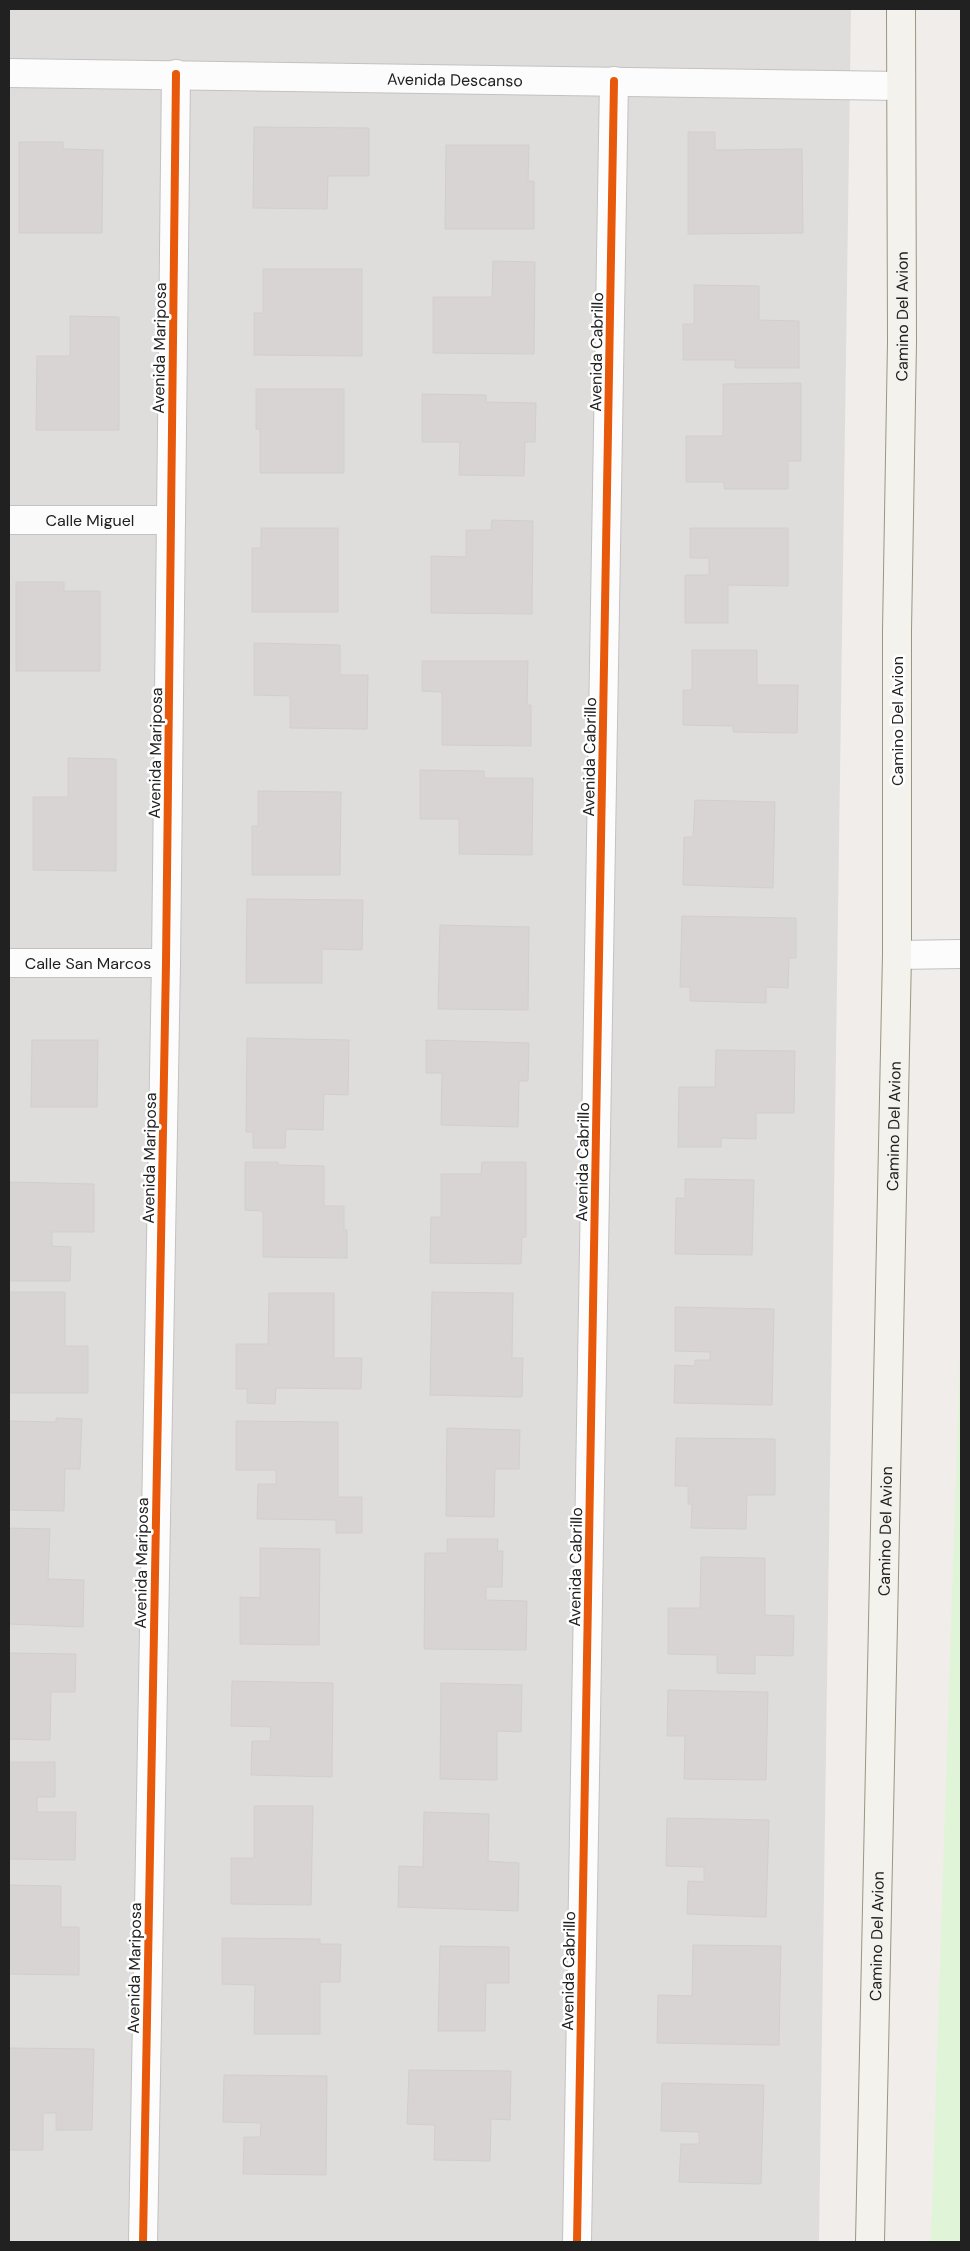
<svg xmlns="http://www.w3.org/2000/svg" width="970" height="2251" font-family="'DM Sans',sans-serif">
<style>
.residential{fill:#dfdddc}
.park{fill:#e0f4d7}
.building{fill:#d8d4d3;stroke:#d3cecb}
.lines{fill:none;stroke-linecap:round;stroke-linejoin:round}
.minor-casing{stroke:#c3c2c0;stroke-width:30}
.tertiary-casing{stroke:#c3c2c0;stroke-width:30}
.secondary-casing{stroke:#9b9581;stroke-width:30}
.minor{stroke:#fdfcfc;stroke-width:28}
.tertiary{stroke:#fdfcfc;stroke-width:28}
.secondary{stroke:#f4f2ed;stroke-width:28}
.cycleway-casing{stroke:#fff;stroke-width:11}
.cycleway{stroke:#e8590c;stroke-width:8}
.labels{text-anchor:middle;stroke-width:5;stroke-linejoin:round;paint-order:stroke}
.street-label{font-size:16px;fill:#212121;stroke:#fff}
</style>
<rect width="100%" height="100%" fill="#f0edea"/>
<path class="residential" d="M9 9H851L819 2242H9Z"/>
<path class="park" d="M961 1324V2242H931Z"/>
<path class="building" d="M254 127 369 128V176H328L327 209 253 208Z
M688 132H715V150L802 149 803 233 688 234Z
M19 142H63V149L103 150 102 233H19Z
M446 145H529L528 181H534V229H445Z
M493 261 535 262 534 354 433 353V297H492Z
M263 269H362V356L254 355V313H263Z
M694 285 759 286V320L799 321V368H735V360H683V324H694Z
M70 316 119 317V430H36L37 356H70Z
M801 383V461H788V489H724V482H686V436H723V384Z
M256 389H344V473H260V429H256Z
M422 394 486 395V402L536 403 535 442H525L524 476 459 475 460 442H422Z
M492 520 533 521 532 614 431 613V556L466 557V530H491Z
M261 528H338V612H252V548H261Z
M690 528H788V586L728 585V623H685V575H709V558H690Z
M16 582H64V591H100V671H16Z
M254 643 340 645V675H368L367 729 290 728V696L254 695Z
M692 650H757V685H798L797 733 733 732V726L683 725V690H692Z
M422 661H528L527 705H531V746L442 745V692L422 691Z
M68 758 116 759V871L33 870V797H68Z
M420 770 484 771V778H533L532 855 459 854V819H420Z
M258 791 341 792 340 875H252V826H258Z
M695 800 775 802 773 888 683 885 684 837H693Z
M247 899 363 900 362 950 322 949V983H246Z
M682 916 796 918V958H789L788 988 766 987V1003L690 1001V987H680Z
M440 925 529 927 528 1010 438 1009Z
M247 1038 349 1040 348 1095 324 1094 323 1130 286 1129 285 1148H253V1132H246Z
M32 1040H98L97 1107H31Z
M426 1040 529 1043 528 1081H519L518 1127 441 1125 442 1073H426Z
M716 1050 795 1051 794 1113H756V1139L721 1138V1147H678L679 1087H715Z
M245 1162H278V1165L324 1166V1206H344V1230H347V1258L263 1257V1211L245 1210Z
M482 1162H526V1237H522L521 1264 430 1263 431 1217H441V1174H481Z
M685 1179 754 1180 752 1255 675 1254 676 1198H685Z
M9 1182 94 1184V1232H52V1246L71 1247 70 1281H9Z
M9 1292H65V1346H88V1393H9Z
M432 1292 513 1293 512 1358H523L522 1397 430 1395Z
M269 1293H334V1358H362L361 1389 276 1388 275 1404 247 1403V1389H236V1344H268Z
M675 1307 774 1309 772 1405 674 1403 675 1365 695 1366V1360H710V1352L675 1351Z
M56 1418 82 1419 80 1469H65L64 1511 9 1510V1421L56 1422Z
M236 1421 338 1422V1497H362V1533H336V1520L257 1519 258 1484H276V1470H236Z
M447 1428 520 1430 519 1469H495L494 1517 446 1516Z
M676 1438 775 1439V1495H747L746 1529 691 1528 692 1504H688V1486H675Z
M9 1528 50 1529 48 1579 84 1580 83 1627 9 1624Z
M447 1539H498L497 1551H503L502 1587H486V1600L527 1601 526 1650 424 1649 425 1553H447Z
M260 1548 320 1549 319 1645 240 1644V1597L260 1598Z
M701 1557 765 1558V1615L794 1616 793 1656 755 1655V1674L717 1673V1655L668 1654V1608H700Z
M9 1653 76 1654 75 1692H51L50 1740 9 1739Z
M232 1681 333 1683 332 1777 251 1775 252 1741H270L271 1727 231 1726Z
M441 1683 522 1685 521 1732 497 1731V1780L440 1779Z
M668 1690 768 1692 766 1780 684 1779 685 1736H667Z
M9 1762H55V1797H37V1812H76L75 1860 9 1859Z
M254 1806H313L311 1905 231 1904V1858H254Z
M424 1812 489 1814 488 1861 519 1863 518 1911 398 1907 399 1866 423 1867Z
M667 1818 769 1820 766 1917 687 1914 688 1881 704 1882V1867L666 1866Z
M9 1885 61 1886V1927H79V1975L9 1974Z
M222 1938 320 1939V1944H341L340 1982H320V2034H254L255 1985 222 1984Z
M693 1945 781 1946 779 2045 657 2043 658 1995 692 1996Z
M440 1946 509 1947V1983H486L485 2031H438Z
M9 2048 94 2049 92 2130H56V2113H43V2150H9Z
M409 2070 511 2071 510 2120 491 2119 490 2161 434 2160 435 2125 407 2124Z
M224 2075 327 2076 326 2175 243 2174 244 2137H260L261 2123 223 2122Z
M662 2083 764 2085 761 2184 679 2182 681 2144H699V2132L661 2131Z"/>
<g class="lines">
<defs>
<g id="minor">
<path id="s1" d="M9 73 901 86"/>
<path id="s2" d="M9 520H171"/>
<path id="s3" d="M9 963H166"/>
<path d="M143 2242 166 963 176 74"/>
<path d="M577 2242 614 81"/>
</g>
<path id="tertiary" d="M897 955 961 954"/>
<g id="secondary">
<path id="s4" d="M870 2242 897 955V631L902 342 901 9"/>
</g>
</defs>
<use href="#minor" class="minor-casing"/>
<use href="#tertiary" class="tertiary-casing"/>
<use href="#secondary" class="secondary-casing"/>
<use href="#minor" class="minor"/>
<use href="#tertiary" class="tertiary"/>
<use href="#secondary" class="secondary"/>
<defs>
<path id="cycleway" d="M143 2242 166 963 176 74
M577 2242 614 81"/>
</defs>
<use href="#cycleway" class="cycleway-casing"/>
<use href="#cycleway" class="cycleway"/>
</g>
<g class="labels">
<g class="street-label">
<text dy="6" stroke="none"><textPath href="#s1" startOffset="446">Avenida Descanso</textPath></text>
<text dy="6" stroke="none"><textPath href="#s4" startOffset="1926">Camino Del Avion</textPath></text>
<text transform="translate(159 348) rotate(-89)" y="6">Avenida Mariposa</text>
<text transform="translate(596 352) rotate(-89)" y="6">Avenida Cabrillo</text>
<text dy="6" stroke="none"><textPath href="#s2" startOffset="81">Calle Miguel</textPath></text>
<text transform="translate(897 721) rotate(-90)" y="6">Camino Del Avion</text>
<text transform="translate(155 753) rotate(-89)" y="6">Avenida Mariposa</text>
<text transform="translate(589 757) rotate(-89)" y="6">Avenida Cabrillo</text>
<text dy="6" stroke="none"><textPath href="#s3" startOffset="79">Calle San Marcos</textPath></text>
<text dy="6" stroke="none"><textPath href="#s4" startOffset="1116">Camino Del Avion</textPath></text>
<text transform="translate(149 1158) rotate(-89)" y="6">Avenida Mariposa</text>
<text transform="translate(582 1162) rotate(-89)" y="6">Avenida Cabrillo</text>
<text dy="6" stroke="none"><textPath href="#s4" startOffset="711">Camino Del Avion</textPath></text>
<text transform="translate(141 1563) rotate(-89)" y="6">Avenida Mariposa</text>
<text transform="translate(575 1567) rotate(-89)" y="6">Avenida Cabrillo</text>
<text dy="6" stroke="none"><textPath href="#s4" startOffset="306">Camino Del Avion</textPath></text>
<text transform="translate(134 1968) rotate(-89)" y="6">Avenida Mariposa</text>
<text transform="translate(568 1971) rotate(-89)" y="6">Avenida Cabrillo</text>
</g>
</g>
<rect width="970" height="2251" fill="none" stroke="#212121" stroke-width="20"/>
</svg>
